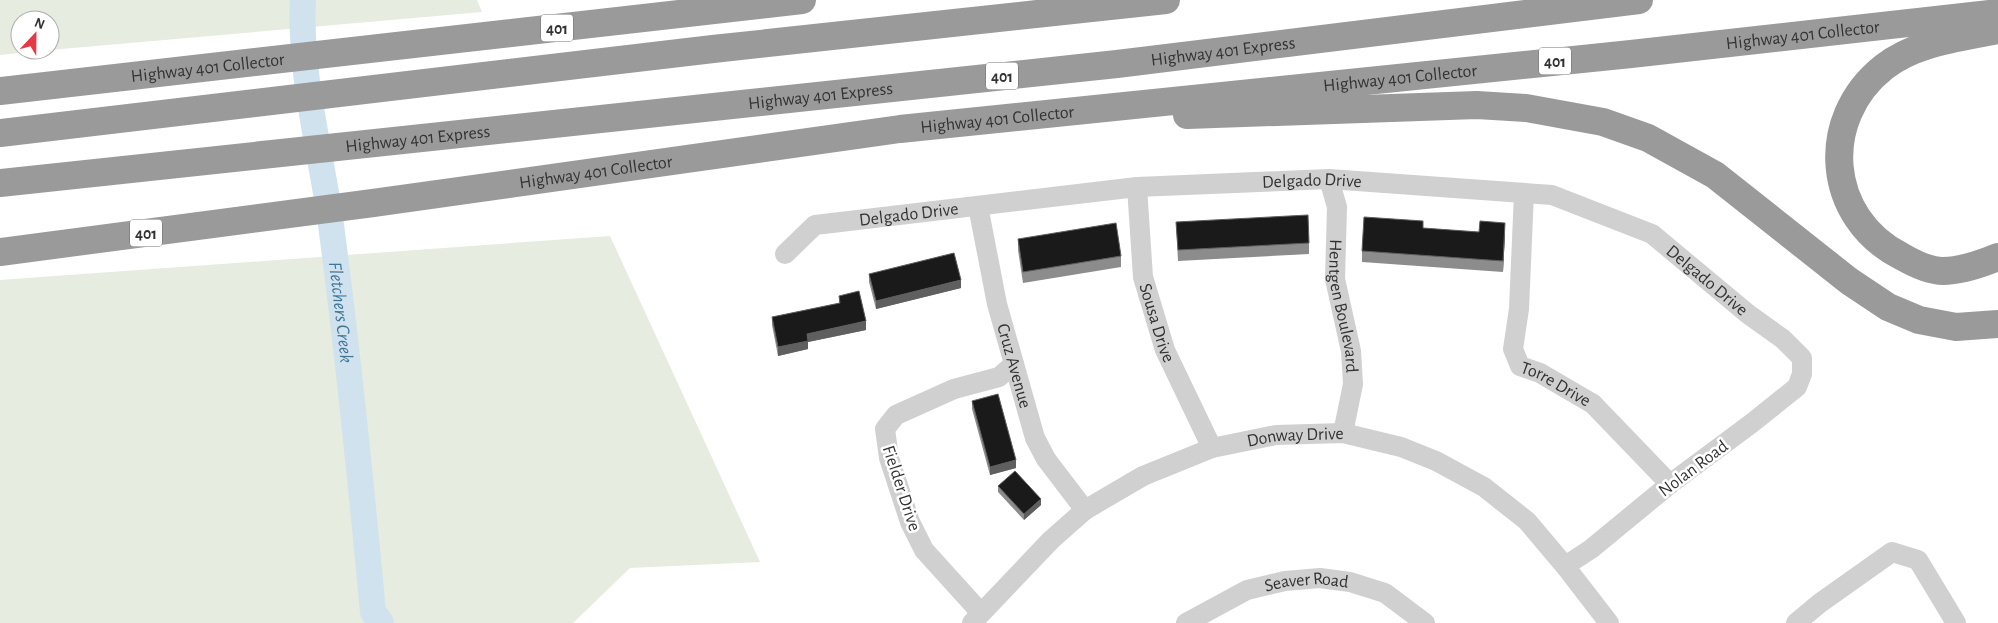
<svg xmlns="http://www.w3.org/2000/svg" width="1998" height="623" font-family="'Alegreya Sans',sans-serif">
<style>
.green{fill:#e6ecdf}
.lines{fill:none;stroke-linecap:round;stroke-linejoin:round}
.river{stroke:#cfe2ee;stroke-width:26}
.minor{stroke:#d0d0d0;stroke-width:20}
.highway{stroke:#9a9a9a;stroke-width:28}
.wall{fill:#8c8c8c}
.shaded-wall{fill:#5f5f5f}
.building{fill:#1a1a1a;stroke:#5f5f5f}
.labels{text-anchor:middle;stroke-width:5;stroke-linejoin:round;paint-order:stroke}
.shield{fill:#fff;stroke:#707070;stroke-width:1}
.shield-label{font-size:16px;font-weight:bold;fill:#333}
.street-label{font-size:18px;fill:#333;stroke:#fff}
.water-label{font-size:19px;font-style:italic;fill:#3f7597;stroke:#fff}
</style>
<rect width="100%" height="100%" fill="#fff"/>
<path class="green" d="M0 0H477L482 12 50 50V20H20V50H47L0 55Z
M610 236 760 562 630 568 573 623H0V280Z"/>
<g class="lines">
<path class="river" id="s1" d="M303 0C299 75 321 151 331 225 348 353 361 483 373 612L381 623"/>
<g class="minor">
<path id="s2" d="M1329 179 1337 207 1335 279 1351 351 1353 384 1343 433"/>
<path id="s3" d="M1137 187 1143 277 1165 350 1212 448"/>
<path id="s4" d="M1524 193 1519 309 1513 349 1520 366 1540 373 1593 404 1670 484"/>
<path id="s5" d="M978 206 997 304 1035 438 1046 459 1085 510"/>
<path id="s6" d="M785 254 815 225 1137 187 1329 179 1552 195 1652 234 1748 314 1783 339 1802 358V374L1797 387 1752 423 1670 484 1591 549 1565 566"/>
<path d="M981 613 924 550 910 522 889 458 885 429 896 415 954 389 999 377 1014 364"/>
<path id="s7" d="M972 623 1051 540 1085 510 1143 476 1212 448 1276 435 1343 433 1401 447 1436 461 1484 487 1527 521 1565 566 1609 623"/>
<path id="s8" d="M1186 623 1247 590 1285 581 1320 578 1350 582 1385 593 1425 623"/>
<path d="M1796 623 1820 603 1892 552 1918 560 1956 623"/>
</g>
<g class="highway">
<path d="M1998 30C1960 38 1916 42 1884 67 1818 119 1826 218 1901 256 1913 263 1929 271 1943 271 1962 271 1981 264 1998 257"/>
<path id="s9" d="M0 91 802 0"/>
<path d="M1187 115 1477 105 1526 108 1603 122 1648 138 1715 175 1849 281 1888 307 1919 320 1956 327 1998 324"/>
<path d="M0 133 713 49 1166 0"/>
<path id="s10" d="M0 183 1117 64 1639 0"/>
<path id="s11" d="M0 252 373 203 900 129 1631 54 1998 13"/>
</g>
</g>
<path class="wall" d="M1176 222 1309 243V254L1178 261Z
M1423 228 1505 234 1503 272 1362 262V251Z
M1018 239 1121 256V267L1023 283 1018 250Z
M869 274 961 288 876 309 869 282Z
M839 296 866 330 808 342V349L778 356 772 325V317L839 303Z
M972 401 1016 468 990 475 972 409Z
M998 486 1041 505 1024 520 998 492Z"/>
<path class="shaded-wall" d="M1505 223V234L1503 272V261Z
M961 280V288L876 309V301Z
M866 321V330L808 342V349L778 356V347L807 334Z
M1016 460V468L990 475V467Z
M1041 499V505L1024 520V514Z"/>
<path class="building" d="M1308 215 1309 243 1178 250 1176 222Z
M1364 217 1423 221V228L1479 232 1480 221 1505 223 1503 261 1362 251Z
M1116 223 1121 256 1023 272 1018 239Z
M954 253 961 280 876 301 869 274Z
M859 291 866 321 807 334 808 341 778 347 772 317 840 303 839 296Z
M998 394 1016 460 990 467 972 401Z
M1015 471 1041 499 1024 514 998 486Z"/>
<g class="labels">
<g class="shield">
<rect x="541" y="14.5" width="32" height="27" rx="4"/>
<rect x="1539" y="47.5" width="32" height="27" rx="4"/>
<rect x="986" y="62.5" width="32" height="27" rx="4"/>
<rect x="130" y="219.5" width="32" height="27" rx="4"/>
</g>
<g class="shield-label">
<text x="557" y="34">401</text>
<text x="1555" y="67">401</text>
<text x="1002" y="82">401</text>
<text x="146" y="239">401</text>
</g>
<g class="street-label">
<text dy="6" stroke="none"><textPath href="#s11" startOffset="1816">Highway 401 Collector</textPath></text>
<text dy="6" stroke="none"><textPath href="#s10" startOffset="1230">Highway 401 Express</textPath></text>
<text dy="6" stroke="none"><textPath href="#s9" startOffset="209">Highway 401 Collector</textPath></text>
<text dy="6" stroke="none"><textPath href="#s11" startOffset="1411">Highway 401 Collector</textPath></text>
<text dy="6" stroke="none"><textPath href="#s10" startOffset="825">Highway 401 Express</textPath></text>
<text dy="6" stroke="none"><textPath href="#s11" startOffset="1006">Highway 401 Collector</textPath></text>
<text dy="6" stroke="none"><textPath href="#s10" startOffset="420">Highway 401 Express</textPath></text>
<text dy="6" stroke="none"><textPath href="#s11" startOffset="601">Highway 401 Collector</textPath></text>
<text dy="6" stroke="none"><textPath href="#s6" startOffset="541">Delgado Drive</textPath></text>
<text dy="6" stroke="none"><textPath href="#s6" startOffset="136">Delgado Drive</textPath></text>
<text dy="6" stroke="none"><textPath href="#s6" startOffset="961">Delgado Drive</textPath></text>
<text dy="6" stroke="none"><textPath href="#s2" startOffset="129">Hentgen Boulevard</textPath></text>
<text dy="6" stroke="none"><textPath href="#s3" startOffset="138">Sousa Drive</textPath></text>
<text dy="6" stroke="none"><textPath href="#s5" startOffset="164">Cruz Avenue</textPath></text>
<text dy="6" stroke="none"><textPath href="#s4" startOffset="215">Torre Drive</textPath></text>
<text dy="6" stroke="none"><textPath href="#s7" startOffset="386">Donway Drive</textPath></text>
<text transform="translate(1693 468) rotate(-37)" y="6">Nolan Road</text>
<text transform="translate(902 488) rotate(72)" y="6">Fielder Drive</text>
<text dy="6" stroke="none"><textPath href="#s8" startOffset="130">Seaver Road</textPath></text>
</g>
<g class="water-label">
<text dy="7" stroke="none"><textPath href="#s1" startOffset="315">Fletchers Creek</textPath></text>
</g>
</g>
<g transform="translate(35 35) rotate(22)"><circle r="24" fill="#ffffff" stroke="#adadad"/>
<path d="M0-4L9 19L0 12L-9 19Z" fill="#e63946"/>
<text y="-8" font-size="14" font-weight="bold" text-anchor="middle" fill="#333333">N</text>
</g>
</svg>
